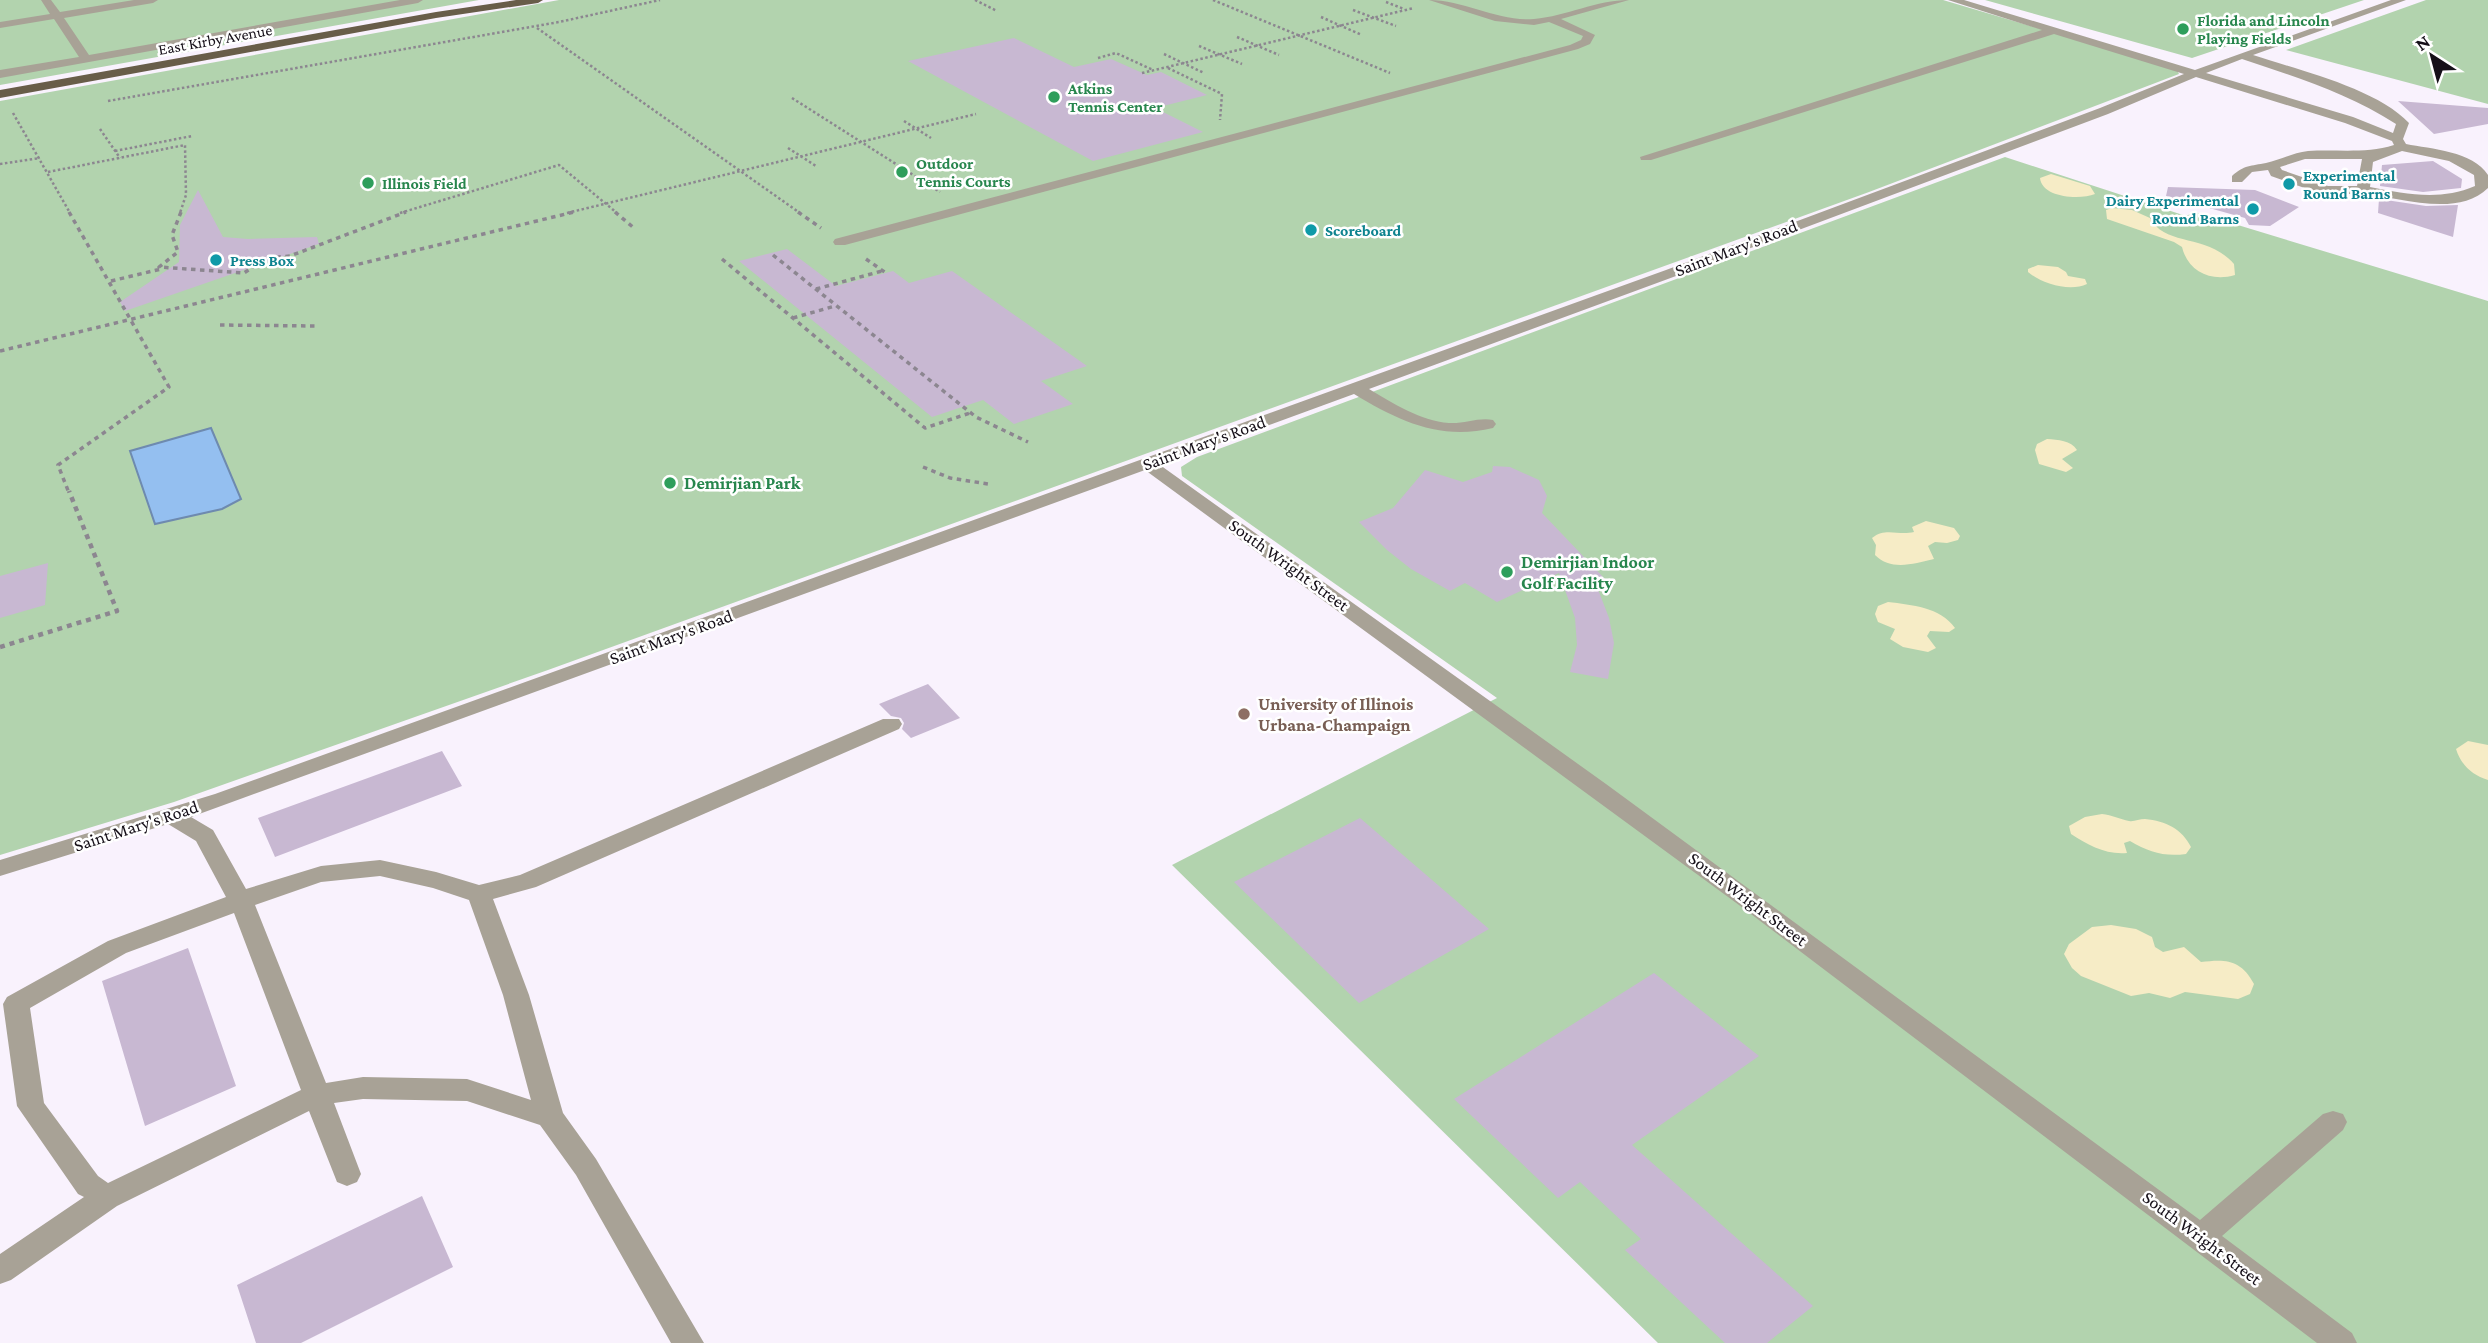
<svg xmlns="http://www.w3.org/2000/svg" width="2488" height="1343" font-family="'Crimson Pro',serif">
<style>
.green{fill:#b2d3ae}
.sand{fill:#f6ecc6}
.water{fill:#94bff0;stroke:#6e8aaf;stroke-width:2}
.building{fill:#c8b8d2}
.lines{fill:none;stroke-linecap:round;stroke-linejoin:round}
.path-far2{stroke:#8c8690;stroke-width:2.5;stroke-dasharray:2.5 2.5;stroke-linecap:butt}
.path-far1{stroke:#8c8690;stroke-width:3.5;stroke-dasharray:4.5 4.5;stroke-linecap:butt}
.path{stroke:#8c8690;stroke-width:4.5;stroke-dasharray:5 5;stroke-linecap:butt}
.minor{fill:#a8a296;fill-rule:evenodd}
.major{fill:#685d49;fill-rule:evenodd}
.leisure-dot{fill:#2e9e5b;stroke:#fff;stroke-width:2.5}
.culture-dot{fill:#0f9aa8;stroke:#fff;stroke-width:2.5}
.education-dot{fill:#8d6e63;stroke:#fff;stroke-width:2.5}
.labels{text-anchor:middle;stroke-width:5;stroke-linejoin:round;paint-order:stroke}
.far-leisure-label{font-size:16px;font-weight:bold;fill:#27864d;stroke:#fff;text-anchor:start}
.far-street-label{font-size:16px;fill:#150f18;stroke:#fff}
.far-culture-label{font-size:16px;font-weight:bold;fill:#0d838f;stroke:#fff;text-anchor:start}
.street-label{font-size:18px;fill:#150f18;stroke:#fff}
.leisure-label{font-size:18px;font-weight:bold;fill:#27864d;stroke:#fff;text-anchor:start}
.education-label{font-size:18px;font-weight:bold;fill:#785e54;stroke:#fff;text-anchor:start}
</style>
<rect width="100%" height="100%" fill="#f9f2fd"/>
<path class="green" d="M0 0H479L0 85Z
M559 0H1943L2156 63 2177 70 2179 74 1869 192 548 670 174 802 0 855V101Z
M1985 0H2364L2192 58Z
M2426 0H2488V104L2286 50Z
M2005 157 2186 216 2195 212 2488 301V1343H1658L1172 865 1497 698 1182 476 1181 467 1197 457Z"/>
<path class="sand" d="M2051 174 2090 186 2095 194C2080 200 2042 198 2040 178Z
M2112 208 2132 210 2150 218C2165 247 2207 233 2234 264L2235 275C2211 282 2188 272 2182 247L2174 242 2107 219 2106 210Z
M2038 265 2058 267 2066 272 2068 276 2085 279 2087 284C2070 292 2042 284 2028 272V269Z
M2047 439C2058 440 2071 440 2077 450L2062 459 2073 468 2066 472 2039 464 2035 450 2037 444Z
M1926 521 1954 528 1960 536 1958 540 1947 543 1935 542 1928 546 1934 559C1913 564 1891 571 1875 555L1876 545 1872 538C1886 527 1898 536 1914 532L1912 527Z
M1888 602C1912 605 1940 607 1955 628L1949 632 1930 631 1927 636 1936 648 1928 652 1903 647 1890 639 1895 629 1878 622 1875 614 1878 606Z
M2468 741 2488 745V780C2472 775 2461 765 2456 749Z
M2102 814C2112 815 2120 819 2129 821 2134 822 2139 819 2145 819 2166 821 2182 829 2191 847L2186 854C2164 857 2149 852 2130 841L2124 843 2127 853C2106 855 2088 845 2071 834L2069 826 2085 817Z
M2111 925 2136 929 2152 937 2155 947 2163 952 2184 947 2201 962C2225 959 2241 959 2254 984L2250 994 2238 999 2185 992 2170 998 2149 993 2131 996 2081 976 2072 968 2064 954 2069 944 2092 927Z"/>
<path class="water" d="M211 428 241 499 222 509 155 524 130 451Z"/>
<path class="building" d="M1014 38 1074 67 1111 59 1147 75 1161 72 1207 95 1155 108 1203 132 1093 161 908 61Z
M2398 101 2488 108V124L2434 134Z
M2433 161 2462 179 2461 188 2423 192 2380 186 2382 165Z
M2168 187 2255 190 2299 207 2270 226 2249 225 2245 218 2166 196Z
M198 190 223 237 248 239 317 237 319 244 125 311 120 302 179 262 180 225Z
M2379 199 2426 206 2458 205 2453 237 2378 213Z
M787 249 836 286 893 271 909 283 952 271 1087 366 1041 381 1073 404 1014 424 983 400 932 417 739 261Z
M1493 466 1510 467 1539 480 1547 496 1542 513 1604 578 1594 579 1609 618 1614 643 1608 679 1570 672 1577 645 1575 618 1559 573 1497 602 1465 583 1450 591 1411 569 1387 550 1359 522 1393 508 1425 470 1463 482 1492 472Z
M48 563 45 605 0 618V576Z
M928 684 960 718 911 738 902 729 904 723 901 718 891 716 879 704Z
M442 751 462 786 275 857 258 818Z
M1360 818 1489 929 1359 1003 1234 882Z
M188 948 236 1086 145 1126 102 981Z
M1654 973 1759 1056 1632 1145 1813 1306 1767 1343H1725L1625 1250 1641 1239 1580 1182 1558 1198 1454 1099Z
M422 1196 453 1267 301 1343H256L237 1285Z"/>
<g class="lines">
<path class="path-far2" d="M975 0 997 11
M1213 0 1390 73
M1386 2 1404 9
M1353 10 1396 26
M1321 17 1362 35
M537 28 800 213
M1237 37 1279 55
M1199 46 1242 64
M1164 54 1204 73
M1098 58 1116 53 1153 70
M1168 68 1222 94 1220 120
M1142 73 1414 8
M792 98 940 192
M108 101 559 22 660 0
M13 113 70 213
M904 121 931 138
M100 129 120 158
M788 148 816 166
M115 151 192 136
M0 164 40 158
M48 172 185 145 186 195 180 213
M400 213 559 165 617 213
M567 213 976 114"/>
<path class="path-far1" d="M69 212 169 387 58 465 69 493
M181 212 172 235 178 252 159 267 244 273 267 258 290 256 406 212
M615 212 634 228
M798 212 821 228
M773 255 976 417 1028 442
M722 259 925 428 970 413
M866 259 886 273
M111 281 161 269
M816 289 882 271
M793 318 835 306
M220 325 317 326
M0 351 574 212
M923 467 950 478 988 484"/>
<path class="path" d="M0 647 117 611 69 491"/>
<path class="minor" d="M41 0H51L60 12 134 0H158L153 3 64 18 89 55 400 0H423L418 3 0 78V70L79 57 54 19 0 28V22L50 14Z
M1429 0C1465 0 1498 22 1534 19 1567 16 1596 0 1629 0L1561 19 1595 35 1590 44 1578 49 845 245H835L833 242 835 239 1570 45 1581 40 1583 36 1549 22 1534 25 1495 21Z
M1948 0H1964L2195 70 2391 0H2406L2253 55C2298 70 2376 88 2409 123L2403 139 2406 144C2431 149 2473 151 2488 175V188C2456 219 2398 196 2361 194 2349 193 2335 196 2323 193 2306 189 2288 182 2271 176L2268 170 2252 172 2242 182H2232V176C2244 165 2251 166 2266 163 2280 160 2292 153 2308 151 2337 149 2365 154 2394 145L2392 141 2345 123 2196 77 2108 114 1676 276 1369 389C1393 403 1420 421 1449 423 1464 424 1479 417 1493 420L1496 424 1493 428C1440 441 1399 421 1354 394L1160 465 1606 784 2200 1220 2323 1114 2333 1111 2343 1114 2347 1122 2343 1130 2222 1236 2352 1333 2357 1343H2317L1739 905 1145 470 191 817 213 830 246 889 321 866 380 860 436 872 479 885 520 875 883 719H899L902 724 899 729 536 887 493 899 529 995 563 1113 596 1159 704 1343H671L576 1175 540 1125 467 1101 363 1099 334 1103 361 1174 357 1182 347 1186 337 1182 309 1111 117 1206 11 1280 0 1284V1254L84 1197 78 1194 17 1106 3 1004 7 997 108 941 226 897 196 841 168 824 0 876V860L215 794 1666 270 2100 108 2184 74 2054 34 1651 160H1641L1640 157 2042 30ZM2242 59C2296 77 2348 93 2396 124L2393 133 2353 117 2206 73ZM2402 151 2449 161 2474 175 2475 186C2440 201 2406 194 2370 187L2373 162ZM2305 159H2362L2357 186H2328L2282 170 2280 167ZM380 876 433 888 469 900 503 995 531 1100 467 1079 363 1077 326 1083 255 905 321 882ZM234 913 301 1090 108 1183 98 1176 44 1103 30 1008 126 953Z"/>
<path class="major" d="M516 0H543L538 3 436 18 0 98V90L436 12Z"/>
</g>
<g class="leisure-dot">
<circle cx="2183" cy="29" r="7"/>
<circle cx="1054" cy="97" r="7"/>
<circle cx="902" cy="172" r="7"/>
<circle cx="368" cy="183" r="7"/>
<circle cx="670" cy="483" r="7"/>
<circle cx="1507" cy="572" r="7"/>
</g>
<g class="culture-dot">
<circle cx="2289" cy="184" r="7"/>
<circle cx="2253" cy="209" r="7"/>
<circle cx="1311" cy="230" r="7"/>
<circle cx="216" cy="260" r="7"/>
</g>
<circle class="education-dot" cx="1244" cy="714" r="7"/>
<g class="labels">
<g class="far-leisure-label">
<text x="2197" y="26">Florida and Lincoln<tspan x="2197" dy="18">Playing Fields</tspan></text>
<text x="1068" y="94">Atkins<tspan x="1068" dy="18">Tennis Center</tspan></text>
<text x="916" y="169">Outdoor<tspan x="916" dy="18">Tennis Courts</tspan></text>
<text x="382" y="189">Illinois Field</text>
</g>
<g class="far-street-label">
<text transform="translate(215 39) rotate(-10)" y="6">East Kirby Avenue</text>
</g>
<g class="far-culture-label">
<text x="2303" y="181">Experimental<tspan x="2303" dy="18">Round Barns</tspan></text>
<text x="2239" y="206" text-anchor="end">Dairy Experimental<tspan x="2239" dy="18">Round Barns</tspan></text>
<text x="1325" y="236">Scoreboard</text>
<text x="230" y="266">Press Box</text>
</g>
<g class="street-label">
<text transform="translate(1736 248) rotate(-21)" y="6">Saint Mary's Road</text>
<text transform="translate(1204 443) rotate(-20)" y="6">Saint Mary's Road</text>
<text transform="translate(1289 565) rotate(36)" y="6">South Wright Street</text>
<text transform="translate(671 637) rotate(-20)" y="6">Saint Mary's Road</text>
<text transform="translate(136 826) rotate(-18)" y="6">Saint Mary's Road</text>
<text transform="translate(1748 899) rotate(37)" y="6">South Wright Street</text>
<text transform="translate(2202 1238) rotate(37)" y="6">South Wright Street</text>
</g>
<g class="leisure-label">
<text x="684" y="489">Demirjian Park</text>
<text x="1521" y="568">Demirjian Indoor<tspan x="1521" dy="21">Golf Facility</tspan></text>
</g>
<g class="education-label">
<text x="1258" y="710">University of Illinois<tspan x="1258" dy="21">Urbana-Champaign</tspan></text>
</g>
</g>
<g transform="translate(2432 56) rotate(324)" stroke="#ffffff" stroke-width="5" paint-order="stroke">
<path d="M0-5L12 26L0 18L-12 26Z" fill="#150f18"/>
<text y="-10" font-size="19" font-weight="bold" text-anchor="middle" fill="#150f18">N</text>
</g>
</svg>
